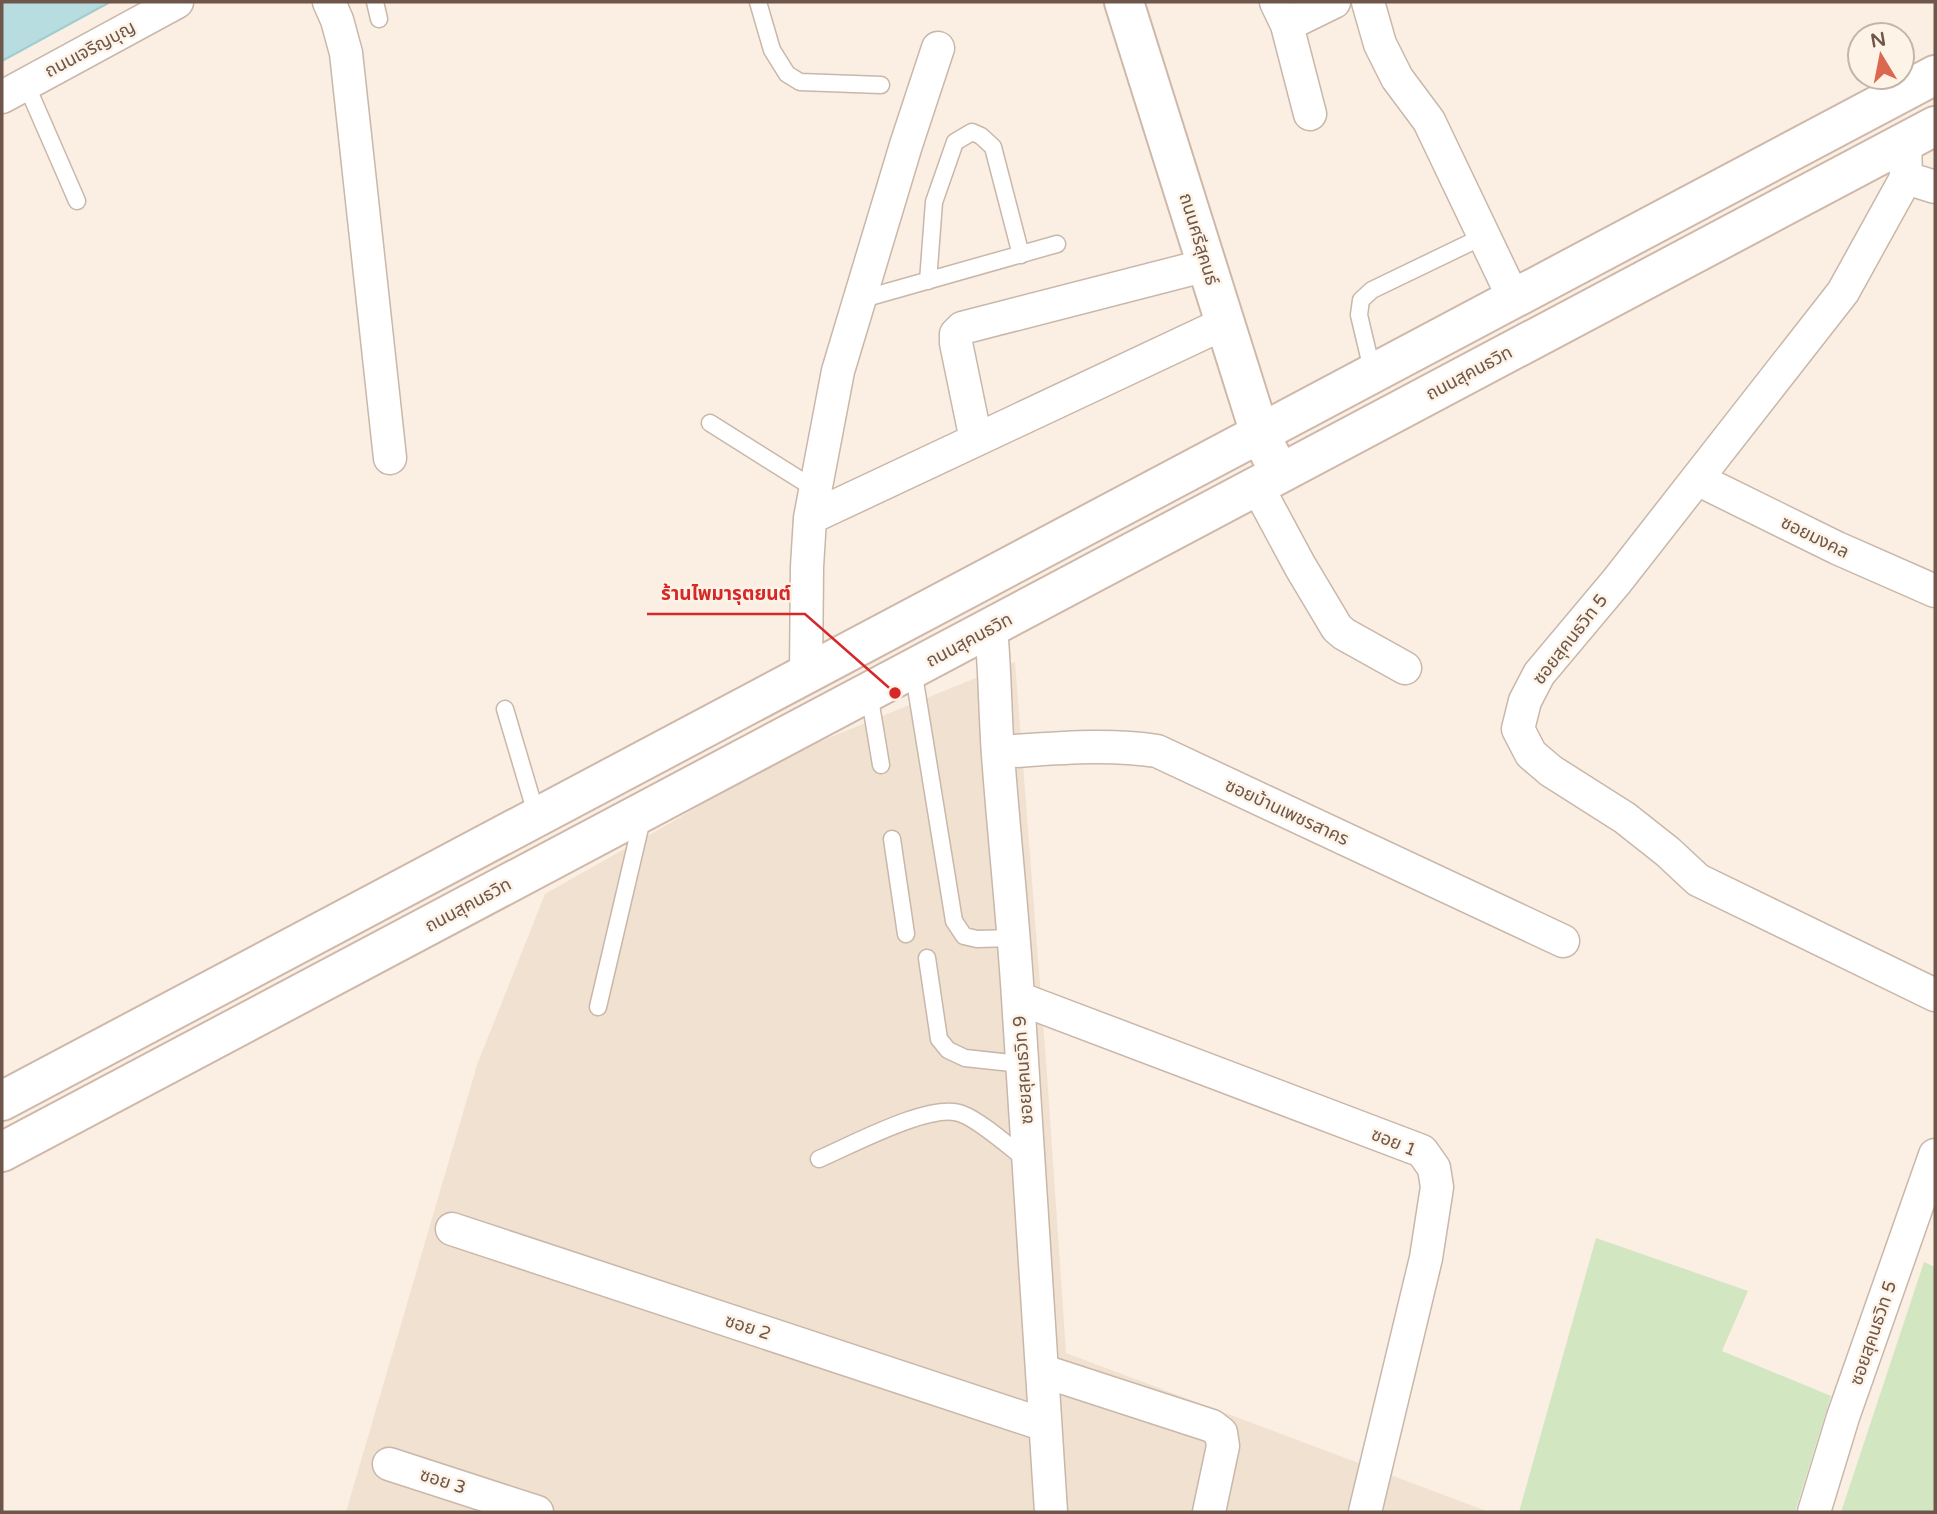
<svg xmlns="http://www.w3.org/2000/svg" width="1937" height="1514" font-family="'Varela Round','Noto Sans Thai',sans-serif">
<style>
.residential{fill:#f1e1d1}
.green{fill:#d2e6c2}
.water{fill:#b8dde1;stroke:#9fcdd2;stroke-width:2}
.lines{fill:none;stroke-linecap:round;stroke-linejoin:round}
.lane-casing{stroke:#c9b7aa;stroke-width:19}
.street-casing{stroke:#c9b7aa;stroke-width:35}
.secondary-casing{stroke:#cfb8aa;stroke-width:42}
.lane{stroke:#fff;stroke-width:16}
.street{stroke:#fff;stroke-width:32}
.secondary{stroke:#fff;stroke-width:38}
.labels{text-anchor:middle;stroke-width:5;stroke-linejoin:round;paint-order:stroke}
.street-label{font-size:18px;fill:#6f564b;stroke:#fdf4e7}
.leader{fill:none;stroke:#d62828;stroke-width:2.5}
.callout-dot{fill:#d62828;stroke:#fdf4e7;stroke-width:2.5}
.callout-label{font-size:19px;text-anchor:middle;font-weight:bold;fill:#d62828;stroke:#fdf4e7;stroke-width:5;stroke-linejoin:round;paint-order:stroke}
</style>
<rect width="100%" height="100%" fill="#faefe2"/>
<path class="residential" d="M1015 662 1047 1074 1066 1353 1489 1512H346L477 1065 545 894 672 822 777 759Z"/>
<path class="green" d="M1596 1238 1748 1291 1722 1351 1831 1396 1795 1512H1519Z
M1924 1262 1935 1267V1512H1841Z"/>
<path class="water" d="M2 2H110L2 61Z"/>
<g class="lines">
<defs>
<path id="lane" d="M375 2 379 19
M758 2 772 50 787 74 800 82 881 85
M26 84 77 201
M928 281 934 202 955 142 972 132 981 136 993 147 1021 255
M859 300 1057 244
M1373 374 1359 315 1361 300 1372 290 1484 236
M710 423 815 489
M913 669 954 921 964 936 977 939 1013 938
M869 693 881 765
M505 709 537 817
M892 839 906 934
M927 958 939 1039 948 1050 965 1058 1021 1064
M598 1007 643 815
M819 1159C850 1146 932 1101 962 1114 981 1121 1012 1149 1029 1162"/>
<path id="street" d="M329 2 337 20 346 53 390 458
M1276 2 1287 25 1334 2
M1368 2 1380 44 1397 78 1429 121 1514 299
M1287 25 1310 114
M2 97 177 2
M1905 142 1906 178 1843 292 1617 581 1539 674 1525 701 1518 729 1531 754 1551 771 1625 818 1668 852 1698 880 1935 995
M1906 178 1935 187
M976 440 956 343V334L962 328 1207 265
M1697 479 1837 548 1935 591
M1257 486 1300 566 1337 628 1344 634 1405 668
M810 518 1225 323
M991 628C995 670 995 713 998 755 1004 836 1013 917 1018 998 1029 1170 1040 1341 1051 1512
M806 674 807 567 810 518 838 371 906 145 938 48
M998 752C1051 749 1104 743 1157 751L1563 941
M1018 998 1422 1151 1434 1168 1437 1187 1426 1258 1365 1512
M452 1229 1045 1425
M1043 1371 1212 1426 1221 1433 1223 1446 1209 1512
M389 1464 537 1512
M1814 1512 1843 1417 1935 1155"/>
<path id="secondary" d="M1124 2 1260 434 1271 456
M2 1101 1935 75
M2 1152 1935 126"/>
</defs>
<use href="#lane" class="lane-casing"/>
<use href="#street" class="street-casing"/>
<use href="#secondary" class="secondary-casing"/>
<use href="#lane" class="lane"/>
<use href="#street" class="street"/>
<use href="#secondary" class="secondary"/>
</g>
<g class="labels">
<g class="street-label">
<text transform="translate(90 49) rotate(-28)" y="6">ถนนเจริญบุญ</text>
<text transform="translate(1199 239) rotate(73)" y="6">ถนนศรีสุคนธ์</text>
<text transform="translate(1469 373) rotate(-28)" y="6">ถนนสุคนธวิท</text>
<text transform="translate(1815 537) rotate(26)" y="6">ซอยมงคล</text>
<text transform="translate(1570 639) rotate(-52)" y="6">ซอยสุคนธวิท 5</text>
<text transform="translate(969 640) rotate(-28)" y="6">ถนนสุคนธวิท</text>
<text transform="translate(1287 812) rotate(25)" y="6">ซอยบ้านเพชรสาคร</text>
<text transform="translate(468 905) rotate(-28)" y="6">ถนนสุคนธวิท</text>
<text transform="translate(1023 1070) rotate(-94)" y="6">ซอยสุคนธวิท 9</text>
<text transform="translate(1394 1142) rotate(22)" y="6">ซอย 1</text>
<text transform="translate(748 1327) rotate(18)" y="6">ซอย 2</text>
<text transform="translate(1873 1333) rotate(-71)" y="6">ซอยสุคนธวิท 5</text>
<text transform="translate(443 1481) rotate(18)" y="6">ซอย 3</text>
</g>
</g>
<path class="leader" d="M895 693L805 614H647"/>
<circle class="callout-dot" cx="895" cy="693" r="7"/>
<g class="callout-label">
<text x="726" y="600">ร้านไพมารุตยนต์</text>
</g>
<rect width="1937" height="1514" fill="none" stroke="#6f564b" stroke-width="7"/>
<g transform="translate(1881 56) rotate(350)"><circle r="33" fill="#fdf4e7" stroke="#c4b5a9" stroke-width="2"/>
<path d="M0-5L12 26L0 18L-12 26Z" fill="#db6850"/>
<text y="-10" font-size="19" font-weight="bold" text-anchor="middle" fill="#6f564b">N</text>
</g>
</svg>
